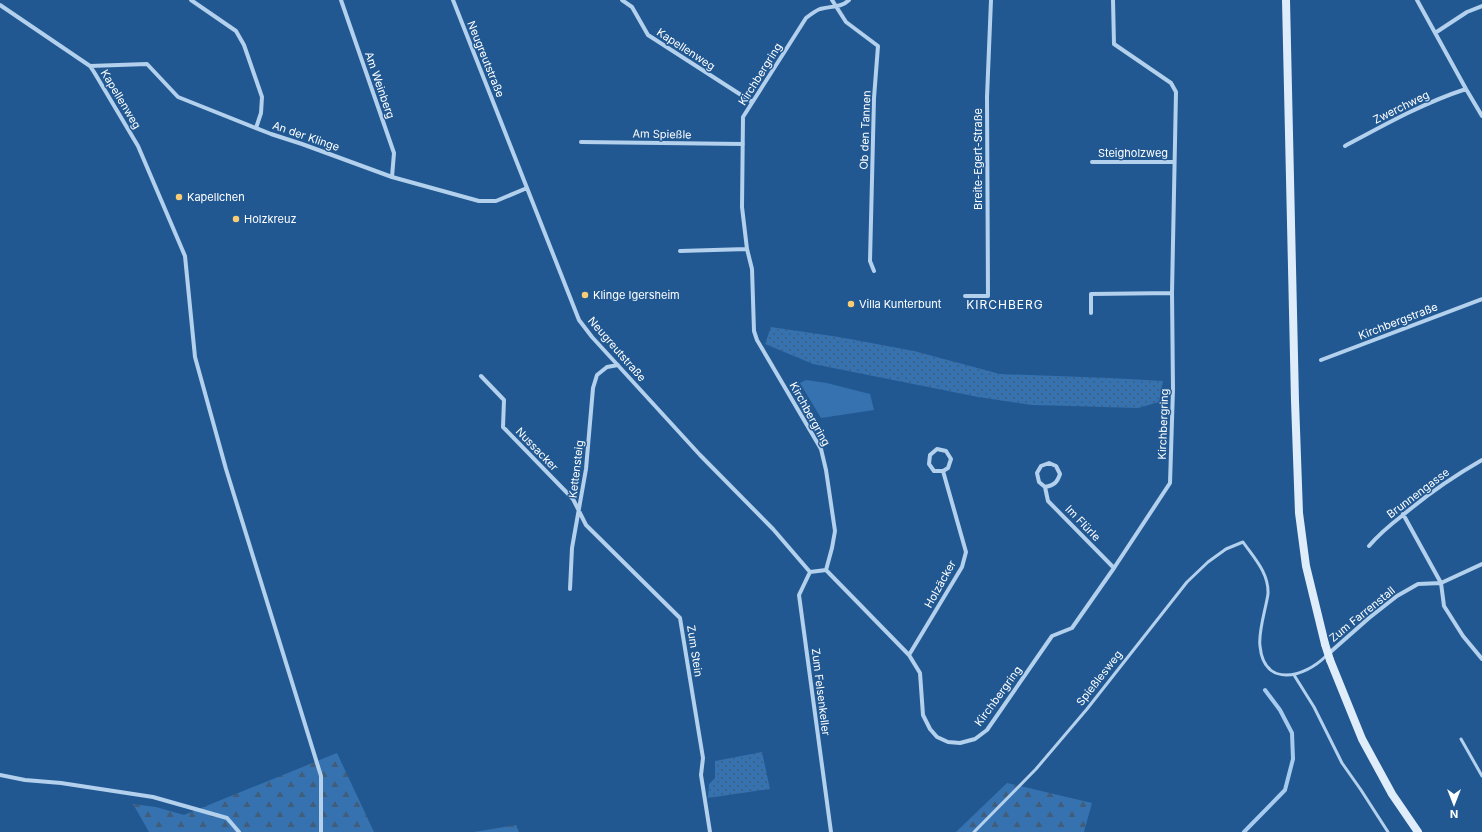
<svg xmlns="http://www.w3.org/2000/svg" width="1482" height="832" font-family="Inter,sans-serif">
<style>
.grass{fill:url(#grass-dots)}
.forest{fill:url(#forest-firs)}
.park{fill:#3572af}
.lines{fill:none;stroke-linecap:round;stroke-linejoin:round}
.stream{stroke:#a7cbee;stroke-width:4}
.service{stroke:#b3d0ed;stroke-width:3}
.minor{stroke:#b3d0ed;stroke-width:4}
.secondary{stroke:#dfecfa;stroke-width:8}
.secondary-bridge{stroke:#dfecfa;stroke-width:8}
.poi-dot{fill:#facd75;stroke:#215892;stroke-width:1.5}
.labels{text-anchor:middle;stroke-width:3;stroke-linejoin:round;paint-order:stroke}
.street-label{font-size:11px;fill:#fff;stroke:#215892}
.poi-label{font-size:11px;fill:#fff;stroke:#215892;text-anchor:start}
.neighbourhood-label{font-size:12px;letter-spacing:1px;fill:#fff;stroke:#215892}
</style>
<defs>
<pattern id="grass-dots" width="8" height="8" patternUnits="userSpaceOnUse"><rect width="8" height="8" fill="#3572af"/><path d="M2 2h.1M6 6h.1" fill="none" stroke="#425d79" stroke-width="1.8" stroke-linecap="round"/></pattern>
<pattern id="forest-firs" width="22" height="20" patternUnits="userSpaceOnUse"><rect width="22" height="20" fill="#3572af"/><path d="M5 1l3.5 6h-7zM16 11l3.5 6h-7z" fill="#425d79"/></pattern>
</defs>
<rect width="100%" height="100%" fill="#215892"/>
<path class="grass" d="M771 327 839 337 914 351 1000 374 1110 378 1163 381 1159 402 1138 408 1032 405 978 397 813 364 765 344Z
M762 752 770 789 708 798 709 784 715 778V761Z"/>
<path class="forest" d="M337 753 374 832H149L133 804 156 807 184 815Z
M1007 783 1092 803 1084 832H956Z
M516 825 519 832H474Z"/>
<path class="park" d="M806 380 827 383 870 394 874 410 821 418 800 383Z"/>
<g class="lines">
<path class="stream" d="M1244 832 1285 790 1293 759 1292 733 1280 710 1265 690"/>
<path class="service" d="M1294 675 1314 707 1342 763 1361 790 1388 832
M1461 739 1482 776
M974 832 1036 769 1087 709 1187 582 1208 562 1226 549 1243 542C1254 558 1269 573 1268 594 1266 608 1258 632 1260 646 1264 688 1304 678 1326 656"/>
<path class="minor" d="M191 0 236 31 244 45 262 97 261 113 256 128
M341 0 394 153 392 177
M453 0 579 320 592 337 700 455 773 529 810 572
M622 0 632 7 648 35 752 102
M832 0 846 22 878 46 874 98 870 261 874 271
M849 0C841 8 830 6 820 9 815 11 810 15 806 18L743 117 742 207 747 249 752 269 754 331 757 340 821 449 826 470 835 531 832 548 826 570 909 655 920 673 923 715 930 729 937 737 948 742 960 743 975 739 987 730 1052 636 1072 628 1114 568 1170 483 1173 389 1172 293 1176 92 1171 83 1114 44 1113 0
M1417 0 1466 89 1482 116
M0 5 90 66 94 72 138 146 185 256 195 357 226 469 321 776V832
M1435 33 1467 12 1482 6
M90 66 147 64 178 97 271 134 302 144 392 177 479 201H496L527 188
M581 142 743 144
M1345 146C1384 125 1423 103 1466 89
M1092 162H1173
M680 251 747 249
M965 296H988L987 97 991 0
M1091 313V294L1172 293
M1321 360 1482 299
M481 376 504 400 503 427 573 499 586 525 680 618 703 758 701 775 710 832
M1045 487C1054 485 1057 483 1060 474L1056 466 1049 463 1041 466 1037 473 1039 482 1045 487 1048 501 1114 568
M1403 514 1441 583 1444 606 1463 636 1482 659
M1369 546C1380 533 1390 525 1403 515 1428 494 1454 476 1482 460
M826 570 810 572 799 595 831 832
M570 589 572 548 586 469 593 388 597 375 607 367 618 365
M909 655 962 567 966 552 943 471H934L929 464 930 455 937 449 946 451 951 459 948 468 943 471
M1327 655 1369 618 1397 596 1418 584 1441 583 1482 564
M0 775 25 780 61 783 153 797 227 818 239 832"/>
<path class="secondary" d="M1286 0 1295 401 1299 513 1306 566 1325 644
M1330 660 1362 739 1392 794 1418 832"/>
<path class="secondary-bridge" d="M1325 644 1330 660"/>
</g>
<g class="poi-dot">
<circle cx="179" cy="197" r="4"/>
<circle cx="236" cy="219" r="4"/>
<circle cx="585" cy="295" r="4"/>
<circle cx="851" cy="304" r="4"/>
</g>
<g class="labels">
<g class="street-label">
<text transform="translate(686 49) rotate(33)" y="4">Kapellenweg</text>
<text transform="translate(486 59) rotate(68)" y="4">Neugreutstraße</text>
<text transform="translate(760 74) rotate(-58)" y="4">Kirchbergring</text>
<text transform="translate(380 85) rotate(71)" y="4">Am Weinberg</text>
<text transform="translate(121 99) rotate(59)" y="4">Kapellenweg</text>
<text transform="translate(1401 107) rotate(-26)" y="4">Zwerchweg</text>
<text transform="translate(865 130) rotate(-88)" y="4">Ob den Tannen</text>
<text transform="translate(662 134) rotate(1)" y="4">Am Spießle</text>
<text transform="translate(306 136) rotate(19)" y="4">An der Klinge</text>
<text x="1133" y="157">Steigholzweg</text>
<text transform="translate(978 159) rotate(-90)" y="4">Breite-Egert-Straße</text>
<text transform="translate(1398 321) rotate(-21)" y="4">Kirchbergstraße</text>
<text transform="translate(617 349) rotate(49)" y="4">Neugreutstraße</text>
<text transform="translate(810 414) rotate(61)" y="4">Kirchbergring</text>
<text transform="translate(1163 424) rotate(-88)" y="4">Kirchbergring</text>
<text transform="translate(537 449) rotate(46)" y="4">Nussacker</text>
<text transform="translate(576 469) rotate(-83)" y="4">Kettensteig</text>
<text transform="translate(1418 493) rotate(-37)" y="4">Brunnengasse</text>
<text transform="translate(1083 523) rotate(46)" y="4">Im Flürle</text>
<text transform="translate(940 584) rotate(-61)" y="4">Holzäcker</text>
<text transform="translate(1362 614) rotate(-39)" y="4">Zum Farrenstall</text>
<text transform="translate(695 651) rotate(81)" y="4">Zum Stein</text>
<text transform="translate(1099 678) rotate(-52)" y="4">Spießlesweg</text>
<text transform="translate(821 692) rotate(83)" y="4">Zum Felsenkeller</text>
<text transform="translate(998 696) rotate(-54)" y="4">Kirchbergring</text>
</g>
<g class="poi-label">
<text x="187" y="201">Kapellchen</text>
<text x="244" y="223">Holzkreuz</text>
<text x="593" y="299">Klinge Igersheim</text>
<text x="859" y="308">Villa Kunterbunt</text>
</g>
<g class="neighbourhood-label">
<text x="1005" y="309">KIRCHBERG</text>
</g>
</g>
<g transform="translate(1454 804) rotate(180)" stroke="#215892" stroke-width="3" paint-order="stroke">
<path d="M0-3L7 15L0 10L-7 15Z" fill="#ffffff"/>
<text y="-6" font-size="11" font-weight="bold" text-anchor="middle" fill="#ffffff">N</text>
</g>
</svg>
